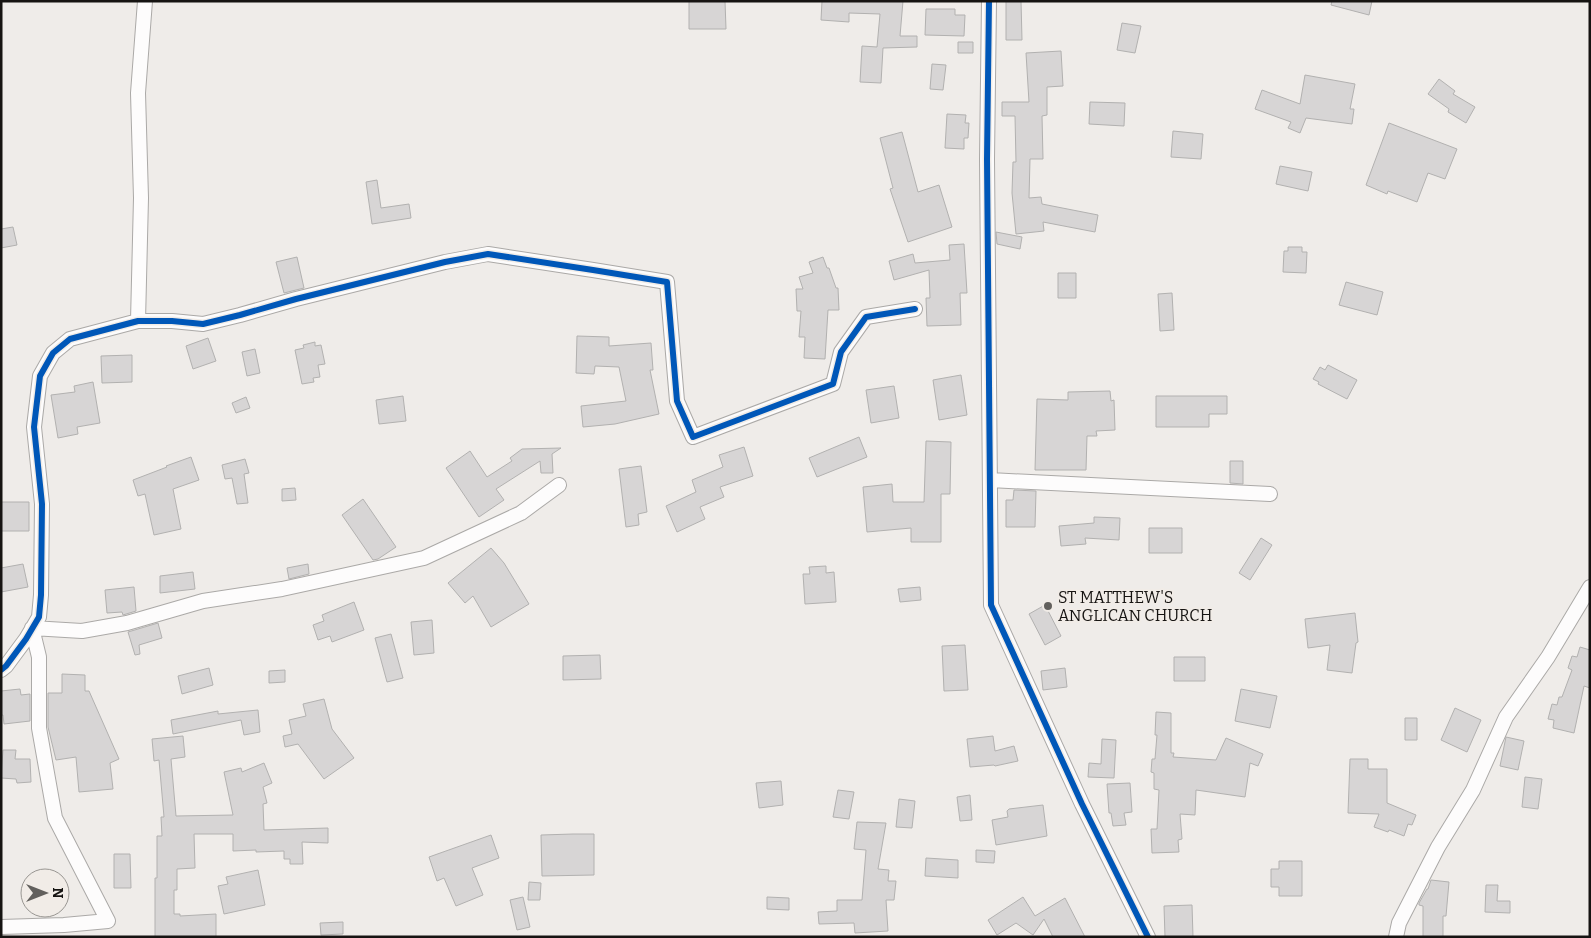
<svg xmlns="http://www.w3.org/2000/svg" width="1591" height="938" font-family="Bitter,serif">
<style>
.building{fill:#d7d5d5;stroke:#b2b1b0}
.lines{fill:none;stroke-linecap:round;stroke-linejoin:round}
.street-casing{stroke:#aba9a7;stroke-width:16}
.street{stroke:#fdfcfc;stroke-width:14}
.cycleway-casing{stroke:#f1ece7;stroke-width:9}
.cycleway{stroke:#0057b8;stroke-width:6}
.poi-dot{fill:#62605d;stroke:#f1ece7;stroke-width:2}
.labels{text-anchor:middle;stroke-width:4;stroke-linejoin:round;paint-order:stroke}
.poi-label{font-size:16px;fill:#161412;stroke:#f1ece7;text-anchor:start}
</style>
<rect width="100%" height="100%" fill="#efece9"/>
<path class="building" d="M689 1H725L726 29H689Z
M822 1H903L900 36H917V47L883 48 881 83 860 82 862 46 877 47 880 14 849 13V22L821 20Z
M1006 1H1021L1022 40H1006Z
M1332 1H1372L1369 15 1331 5Z
M926 9H955V15H965L964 36 925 35Z
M1122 23 1141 26 1135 53 1117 50Z
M958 42H973V53H958Z
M1061 51 1063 86 1047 87V115L1042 116 1043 159H1030L1029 198 1041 197 1042 204 1098 215 1095 232 1043 222 1044 231 1016 234 1012 193 1013 162H1016L1015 116H1002V102H1029L1026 53Z
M932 64 946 65 943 90 930 89Z
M1305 75 1355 84 1350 109H1354L1352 124 1306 118 1300 133 1288 128 1291 122 1255 109 1262 90 1300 104Z
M1439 79 1455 91 1453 94 1475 107 1466 123 1448 112 1449 109 1428 94Z
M1090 102 1125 103 1124 126 1089 124Z
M947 114 966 115 965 123H969L968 138H964V149L945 148Z
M1389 123 1457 149 1445 179 1428 173 1417 202 1388 191 1387 194 1366 185Z
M1173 131 1203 134 1201 159 1171 157Z
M902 132 918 192 939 185 952 227 908 242 890 189 893 188 880 138Z
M1280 166 1312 172 1308 191 1276 184Z
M377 180 381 208 409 204 411 218 372 224 366 182Z
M13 227 17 245 1 248V229Z
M996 232 1022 237 1020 249 997 244Z
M964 244 967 293H960L961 325 927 326 926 298H930L929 270 894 280 889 261 913 254 915 263 950 260 949 245Z
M1288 247H1302V252H1307L1306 273 1283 272 1284 251H1288Z
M297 257 304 288 284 293 276 262Z
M823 257 827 268H829L836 288H838L839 310H828L825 359 804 358 805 337H799L801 311H797L796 289H803L799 277 813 273 809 262Z
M1058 273H1076V298H1058Z
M1346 282 1383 292 1377 315 1339 305Z
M1172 293 1174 330 1160 331 1158 294Z
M577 336 609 337V346L651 343 653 370H650L659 414 615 424 583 427 581 406 626 401 619 367 595 366 594 374 576 373Z
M208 338 216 361 193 369 186 346Z
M315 342V346L321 345 325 364 318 365 320 377 313 378 314 382 302 384 295 350 304 348 303 345Z
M255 349 260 373 247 376 242 352Z
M132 355V382L102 383 101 356Z
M1328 365 1357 380 1347 399 1318 384 1319 382 1313 379 1320 367 1325 370Z
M961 375 967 415 939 420 933 380Z
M93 382 100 423 77 427 78 434 58 438 51 395 75 392 74 386Z
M894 386 899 418 871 423 866 390Z
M1110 391 1111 401 1114 400 1115 430 1096 431 1097 436H1087L1086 470H1035L1037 399 1068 400V392Z
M403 396 406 421 379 424 376 400Z
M1156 396H1227V414H1209V427H1156Z
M246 397 250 408 236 413 232 403Z
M859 437 867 457 817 477 809 458Z
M926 441 951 442 950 494H941V542H911V528L867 532 863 487 892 484 893 502H924Z
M744 447 753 476 720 487 724 497 700 507 705 519 677 532 666 506 696 492 692 480 723 467 719 455Z
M561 448 552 454 553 473H541L540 461 496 489 504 500 479 517 446 468 470 451 487 477 512 461 510 458 522 449Z
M191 457 199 480 173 489 181 529 154 535 145 494 138 496 133 480 167 467 166 466Z
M245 459 249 473 244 474 248 503 237 504 232 478 225 479 222 465Z
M1230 461H1243V484L1230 483Z
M641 466 647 512 638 514 639 525 626 527 619 469Z
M295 488 296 500 282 501V489Z
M1014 490 1036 491 1035 527H1006V500H1013Z
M363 499 396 547 378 559 373 560 342 515Z
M1 502H29V531H1Z
M1094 517 1120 518 1119 540 1085 538 1086 544 1061 546 1059 526 1094 523Z
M1149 528H1182V553H1149Z
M1261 538 1272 545 1250 580 1239 573Z
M491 548 504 563 529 604 491 627 473 596 465 603 448 583Z
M23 564 28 587 1 592V568Z
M308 564 309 574 289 579 287 568Z
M826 566V573L834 572 836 602 805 604 803 574H810L809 567Z
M193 572 195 589 160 593V576Z
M134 587 136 611 123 615 122 612 107 613 105 590Z
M920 587 921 600 900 602 898 589Z
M354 602 364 630 332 642 330 636 318 640 313 625 324 621 322 615Z
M1045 605 1061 636 1045 645 1029 614Z
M1355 613 1358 642 1356 643 1352 673 1327 670 1330 645 1308 648 1305 619Z
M432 620 434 653 414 655 411 622Z
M158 623 162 638 139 645 140 654 135 655 128 632Z
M391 634 403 678 387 682 375 638Z
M965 645 968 690 944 691 942 646Z
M1580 647 1590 650V688L1584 686 1574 733 1553 728 1554 720 1548 719 1552 704 1557 705 1559 697H1562L1572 670 1568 668 1572 656 1577 657Z
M600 655 601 679 563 680V656Z
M1174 657H1205V681H1174Z
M209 668 213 685 182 694 178 676Z
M1065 668 1067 687 1043 690 1041 671Z
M285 670V682L269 683V671Z
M62 674 85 675V691H89L119 759 110 763 113 789 79 792 76 757 56 760 48 727V693H62Z
M20 689 21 695 30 694V721L4 724 3 715H1V691Z
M1241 689 1277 696 1270 728 1235 721Z
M324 699 332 729 354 758 324 779 298 744 285 747 283 736 292 734 289 720 306 716 303 704Z
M1455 708 1481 720 1467 752 1441 740Z
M258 710 260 732 244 735 241 720 173 734 171 720 218 711V714Z
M1156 712 1171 713V753H1174L1173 757 1216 760 1226 738 1263 754 1258 766 1250 763 1245 797 1196 790 1195 815 1180 814 1182 839 1178 840 1179 852 1152 853 1151 829H1157L1159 790 1154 789V773L1151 772 1152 759H1155L1157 735H1155Z
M1405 718H1417V740H1405Z
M183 736 185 757 171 759 176 816 233 815 224 772 241 768 242 772 264 763 272 783 263 787 267 803 263 804 264 830 328 828V843L302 842 303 864H290V859H284V851L256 852V850L233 851V834H194L195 868 177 869V890H174V914H180V916L216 914V937H155V878H157V836H162L161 817H164L159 760 154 761 152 739Z
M993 736 995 751 1014 746 1018 761 995 766 994 765 970 767 967 739Z
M1506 737 1524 741 1518 770 1500 766Z
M1102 739 1116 740 1114 778 1088 777 1089 763 1101 764Z
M3 750H16L15 759H30L31 782 17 783 16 779 1 778Z
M1350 759H1368V769H1387V803L1416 815 1412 825 1408 824 1404 836 1389 830 1388 832 1374 827 1379 814 1348 813Z
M1525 777 1542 779 1538 809 1522 807Z
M781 781 783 805 759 808 756 783Z
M1130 783 1132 812 1124 813 1126 825 1113 826 1111 813H1109L1107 784Z
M838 790 854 792 849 819 833 817Z
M970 795 972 820 960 821 957 797Z
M899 799 915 801 912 828 896 827Z
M1043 805 1047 836 996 845 992 820 1008 817 1007 811 1009 809Z
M857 822 886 823 878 869 889 870 888 881H896L894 900H886L888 931 855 933 854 923 819 924 818 912 837 911V900H862L866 850 854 849Z
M573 834H594V875L542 876 541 835Z
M491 835 499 858 472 868 483 895 456 906 444 878 437 881 429 857Z
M976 850 995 851 994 863 976 862Z
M114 854H130L131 888H114Z
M926 858 958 860V878L925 876Z
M1279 861H1302V896H1279V887H1271V869H1279Z
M258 870 265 905 224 914 218 886 228 884 226 877Z
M1431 880 1449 882 1446 916H1443V937H1423V906L1419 905V903L1427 889H1428Z
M529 882 541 883 540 900H528Z
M1486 885H1498L1497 901H1510V913L1485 912Z
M523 897 530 927 517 930 510 900Z
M767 897 789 898V910L767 909Z
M1023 897 1035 916 1065 898 1085 937H1053L1044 919 1033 935 1016 923 997 935 988 920Z
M1192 905 1193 937H1165L1164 906Z
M343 922V934L321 935 320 923Z"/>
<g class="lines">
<defs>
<path id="street" d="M989 1 987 159 991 605 1082 804 1148 937
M138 321 141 198 138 93 145 1
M990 480 1270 494
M1 670 6 666 26 639 39 617 41 595 42 504 34 427 40 376 53 353 70 339 138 321H172L203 324 240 315 296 299 445 262 488 254 593 270 667 282 677 401 693 437 833 384 841 352 866 317 915 309
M1 927 64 925 108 921 55 818 39 728V657L32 628 82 631 127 623 203 601 282 589 424 558 521 513 559 485
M1396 937 1399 923 1438 847 1473 790 1506 717 1548 657 1590 587"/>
</defs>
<use href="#street" class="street-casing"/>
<use href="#street" class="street"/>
<defs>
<path id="cycleway" d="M989 1 987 159 991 605 1082 804 1148 937
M1 670 6 666 26 639 39 617 41 595 42 504 34 427 40 376 53 353 70 339 138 321H172L203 324 240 315 296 299 445 262 488 254 593 270 667 282 677 401 693 437 833 384 841 352 866 317 915 309"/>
</defs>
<use href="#cycleway" class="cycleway-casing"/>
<use href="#cycleway" class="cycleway"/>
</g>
<circle class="poi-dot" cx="1048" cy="606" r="5"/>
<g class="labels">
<g class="poi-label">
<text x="1058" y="603">ST MATTHEW'S<tspan x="1058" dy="18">ANGLICAN CHURCH</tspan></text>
</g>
</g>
<rect width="1591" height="938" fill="none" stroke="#161412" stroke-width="5"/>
<g transform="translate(45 893) rotate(90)"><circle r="24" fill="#f1ece7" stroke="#999692"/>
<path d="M0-4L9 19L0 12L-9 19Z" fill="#62605d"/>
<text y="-8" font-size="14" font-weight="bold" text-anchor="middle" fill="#161412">N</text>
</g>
</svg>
